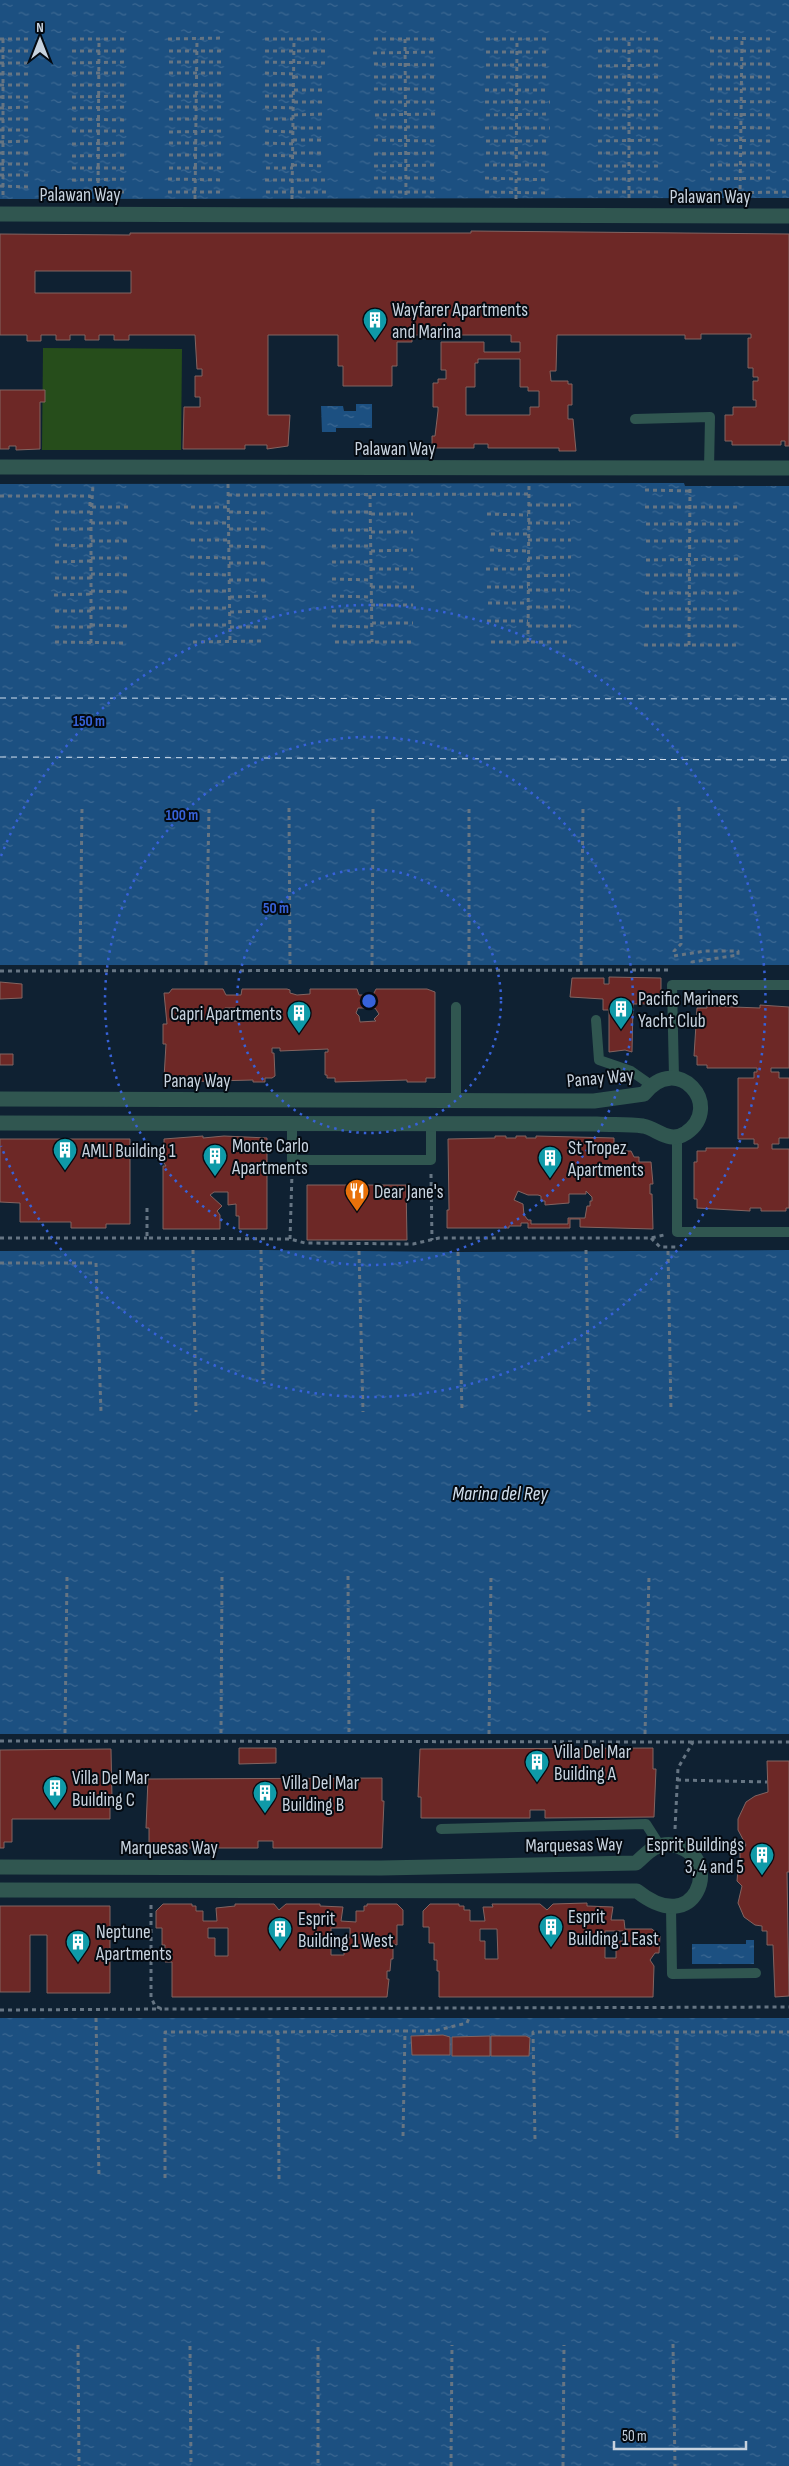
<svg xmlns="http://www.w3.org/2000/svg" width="789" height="2466" font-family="'Sofia Sans Condensed',sans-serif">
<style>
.pitch{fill:#264d1b}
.water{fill:url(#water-ripples)}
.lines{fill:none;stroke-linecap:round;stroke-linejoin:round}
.ferry{stroke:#d2e0ef;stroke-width:1;stroke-dasharray:6 5;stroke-linecap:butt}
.building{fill:#6d2826;stroke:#836461;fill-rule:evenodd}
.path{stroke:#667583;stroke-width:3;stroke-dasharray:4 4;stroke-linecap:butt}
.lane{stroke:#305650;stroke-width:10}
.street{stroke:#305650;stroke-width:15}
.ring{fill:none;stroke:#3762d9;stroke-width:2.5;stroke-dasharray:2.5 5}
.labels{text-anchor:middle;stroke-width:4;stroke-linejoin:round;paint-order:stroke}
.street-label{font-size:19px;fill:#c8d3df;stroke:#040a11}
.poi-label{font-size:19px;fill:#c8d3df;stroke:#040a11;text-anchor:start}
.water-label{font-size:20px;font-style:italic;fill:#d2e0ef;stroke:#040a11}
.centre{fill:#3762d9;stroke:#040a11;stroke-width:2.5}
.ring-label{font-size:15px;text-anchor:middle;font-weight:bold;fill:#3762d9;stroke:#040a11;stroke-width:4;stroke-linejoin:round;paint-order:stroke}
</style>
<defs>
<pattern id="water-ripples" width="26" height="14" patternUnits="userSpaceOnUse" patternTransform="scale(1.25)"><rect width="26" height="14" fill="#1c5081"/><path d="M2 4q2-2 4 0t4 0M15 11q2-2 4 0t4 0" fill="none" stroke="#3c6892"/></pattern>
</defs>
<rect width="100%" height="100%" fill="#0f2132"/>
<path class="pitch" d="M43 348 182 349 181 450H42Z"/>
<path class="water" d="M0 0H789V198L0 199Z
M356 404H372V428H336V432H322L321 406H343L344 411H356Z
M684 483 685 486H789V965H0V484Z
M261 1250 458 1252 789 1250V1734H0V1251Z
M746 1940H754V1964H692V1944H746Z
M0 2018H789V2466H0Z"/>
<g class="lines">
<path class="ferry" d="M0 698 789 699
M0 757 789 760"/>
</g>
<path class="building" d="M471 231 789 234V446H785V441H781V445H732V441H725V415H733V407H756V400H753V381H758V377H753V368H748V338H751V334H701V339H685V335H557L556 371H550L551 381H568V384H572V405H568V419H573L576 451H559V448H488V444H474V448H432V436H435L438 411V407H433V383H438V379H446V370H441V342H484V352H520V342H511V335H412V342H397V366H392V386H343V366H338V335H268V415H290L288 446 267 449V445H245V449H183L184 407H200V397H195V376H202V369H197L195 335H129V340H114V335H99V340H85V335H70V340H56V335H41V341H27V335H0V234L130 235V233H471ZM35 271H131V293H35ZM478 359H520V387H528V391H539V407H530V415H466V387H475V363H478Z
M0 390H45V402H40V449L16 450V446H9V449H0Z
M609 977 661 978V998H658V1004H633L632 1052 625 1050 609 1052V1010H603V999L570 997 572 978H604V984H609Z
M0 982 22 984V998L0 999Z
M172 989H223L226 995H241L242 989H287L290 990V993L297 995 310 994V989H357L359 995H373L376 989H427L435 992V1078H426V1082H407V1080L335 1082V1078H327V1075H325V1052H328V1049L280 1051V1048H272V1053H274L275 1076 272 1078H265V1082H253V1080L174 1082V1078H164L166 1044H163V1024H167L164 993H169ZM225 1008H241L244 1014 241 1017V1021H223L225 1019 221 1015ZM358 1008H375L379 1014 374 1019 376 1021 360 1022 359 1016 356 1013Z
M760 1005 789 1007V1068H771V1072H779V1078H789V1138H779V1144H772V1149H789V1208H786V1211H761V1208H750V1211L697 1208V1199H694V1162H697V1151H706V1148H758V1144H754V1139H738V1078H754V1072H757V1068H707V1065H697V1056H694L697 1008H707V1006L760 1008Z
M0 1054H13V1065H0Z
M203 1136V1138L224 1136 267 1138V1229H239V1216H236V1204L228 1205V1192H214L210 1195 222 1206 217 1211 220 1215V1229H163V1166H166L164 1163V1139Z
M495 1136H506V1138H516V1136H526V1138H536V1136L614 1138V1146H623V1151H631L634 1157H639V1162H651L653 1184H650V1194H652L653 1229 580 1227V1219H570V1228H528V1223H521V1226H509V1228H447V1210H449L448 1139 495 1138ZM518 1191 528 1195H538L541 1196V1201H545V1205L569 1203V1194H586V1191L592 1197V1201H590V1206H587L585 1218H568V1224H531V1220H528L524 1215 523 1204 514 1200Z
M0 1139H130V1224H106V1228H71V1222H20V1203L0 1202Z
M307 1185H406L407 1240H307Z
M239 1748H276V1763L239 1764Z
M653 1748V1769H656L654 1817 545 1818V1810H530V1818H421V1797H418L420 1749Z
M111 1749 112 1798H110V1819H12V1842H4V1848H0V1750Z
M767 1761H789V1872H787L789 1996 775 1997 773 1945H767V1931H762V1926L755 1925 744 1917 738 1903 742 1886 737 1881 738 1869 743 1864 740 1861V1853L746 1845 738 1830V1819L746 1802 755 1796 768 1792Z
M382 1778V1801H384L382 1848H273V1841H258V1848H149V1828H146L148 1779Z
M587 1903V1906L613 1907 611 1920H624L625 1929H652L660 1936 659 1953H655L650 1960 654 1966 653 1997H439V1971H437V1960H434V1943H429V1927H423V1911L430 1904H459V1906H464V1910H470V1921H485L483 1907H493L492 1904H540L547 1910 553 1904ZM480 1929H497L498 1959H485V1941H480ZM605 1931H623V1941H616V1958H605Z
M163 1904H192V1906H196V1911H203V1921H217L216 1908 235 1906V1904H274L279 1910 286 1904H320V1906L343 1907 341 1921 356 1922V1911H364V1906H367V1904H397L403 1910V1925H397V1945L393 1944V1959H391L390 1971H387V1979H389L387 1997H172V1962H165V1945H162V1928H156V1911ZM208 1928H228V1956H215V1938H208ZM331 1928H350V1938H344V1955H331Z
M0 1906H110V1993H47V1935H30V1992H0Z
M443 2035 450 2037V2055H412L411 2036Z
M490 2036V2056H452V2037Z
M491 2036H526L530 2038 529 2056H491Z"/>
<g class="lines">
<path class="path" d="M710 38 774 39
M0 39H30
M3 39V199
M72 39H127
M168 39 224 38
M265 39H325
M374 39H436
M405 39 406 199
M486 39H549
M598 39H661
M0 51H30
M72 51H127
M169 51H224
M265 51H325
M598 51H661
M710 51H773
M486 52H550
M373 53 437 52
M169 62H224
M265 62 325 63
M0 63H30
M72 63 127 62
M374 64 437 65
M710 64H774
M486 65H550
M598 66 662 65
M72 73H127
M169 73H224
M265 73 294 74
M0 74H31
M294 77H325
M374 77H437
M486 77H550
M598 77H661
M710 77H774
M0 85H31
M72 85H127
M169 85H225
M265 85H294
M374 89H437
M710 89H773
M294 90H325
M485 90H549
M598 90H662
M169 96H224
M265 96H294
M0 97H31
M72 97 128 96
M710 101 773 102
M294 102H325
M374 102H438
M485 102H550
M598 102H662
M169 107H225
M265 107 294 108
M0 108 30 107
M72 108 128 107
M710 114 773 115
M294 115 325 114
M375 115 437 114
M486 115 550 114
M598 115H661
M0 119H31
M72 119 127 120
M169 119H225
M266 119H293
M374 127H437
M710 127 773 128
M293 128H325
M485 128H550
M598 128H662
M0 130H31
M72 131H127
M265 131 293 132
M169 132 224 131
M293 140H325
M374 140 437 141
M710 140 773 141
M486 141H550
M598 141 662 140
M0 142 31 141
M169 143H224
M265 143 293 144
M72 144 128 143
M0 153H30
M293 153H325
M486 153H549
M598 153H661
M710 153H773
M374 154 437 153
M169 155H225
M265 155 293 156
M72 156 128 155
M0 164H30
M293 165 325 166
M485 165H549
M710 165H773
M374 166 437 165
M598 166H661
M72 168H127
M169 168H224
M266 168H293
M0 175H31
M374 178H438
M485 178 549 180
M168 179 224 180
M598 179H661
M710 179 773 178
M72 180 127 179
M265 180H325
M0 186 30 187
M72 192H127
M168 192H224
M266 192H326
M374 192H437
M485 192 549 193
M598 192H661
M710 193 789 192
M740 197 742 38
M629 198V39
M98 199 99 39
M195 199 197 39
M292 199 294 39
M516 199 517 39
M228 484 230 642
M645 490 690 491
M228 495 529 494
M370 495 372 642
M0 496H90V507
M528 505H571
M92 507H128
M191 507H229
M645 507H738
M55 512H90
M229 512 267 513
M332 512H371
M371 514H413
M487 514 528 515
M91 523H127
M190 523H229
M528 523H570
M646 524H738
M55 529H91
M229 529H267
M332 530H371
M371 532H413
M491 534H528
M191 540H229
M528 540H571
M91 541H128
M646 541H738
M55 545 91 546
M229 546 266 547
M332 546H371
M490 550 528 551
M371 551 413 550
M190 557 229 558
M91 558H127
M528 558 571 557
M646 560 739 559
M55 562 91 561
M332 562H371
M229 563H267
M371 569H413
M486 569H528
M91 574 128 575
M190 574 229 575
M646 575H739
M528 576 570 575
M55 578H91
M332 579 371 580
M229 580H267
M371 587H414
M487 587H528
M528 590H570
M91 591 128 592
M190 591H230
M645 593H737
M54 595 91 594
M332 596 371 597
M230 597 267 596
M488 603H528
M371 605H413
M528 607H570
M91 608H128
M190 608H230
M645 609H738
M55 611H91
M332 611H371
M230 612 266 611
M487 621H528
M372 623H413
M91 625 127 626
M190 625H230
M332 626 372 627
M528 626H571
M645 626H738
M55 627H91
M230 627H267
M55 642 127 643
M193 642 264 641
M335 642H411
M491 642H570
M528 642 529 483
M91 643V518L93 484
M644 645H738
M689 645 690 486
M679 807 681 944 674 951V956L705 951H738V955L692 962V965
M289 808 290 965
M80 965 82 808
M206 965 209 809
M372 965 373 809
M469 965V809
M581 965 583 808
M0 971 669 970
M431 1174 432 1240
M147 1208V1238L290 1239 305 1243 413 1244 439 1238H651L664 1235
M0 1238H147
M651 1238 660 1247H676
M290 1239 292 1173
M193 1250 196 1412
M261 1250 263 1380
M586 1250 589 1412
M359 1251 363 1412
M668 1251 671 1411
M458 1252 462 1411
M0 1263H96L101 1412
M348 1576 349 1733
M65 1733 67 1577
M221 1733 222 1576
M489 1734 491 1577
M645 1734 649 1576
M0 1741 693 1742
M677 1780 767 1782
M675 1829 678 1768 693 1742H789
M151 1905V1997L155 2006 162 2009 789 2007
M0 2010 162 2009
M96 2018 99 2178
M403 2136 405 2031H434L467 2023 469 2018
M677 2138V2032H789
M535 2139 533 2032H677
M165 2178V2032H278
M279 2179 278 2032 405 2031
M673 2344 675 2466
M78 2345 79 2466
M190 2346 191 2466
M318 2347V2466
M451 2466 452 2345
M563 2466 564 2345"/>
<path class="lane" d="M635 419 710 417 709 469
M596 1020 599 1060 631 1071 651 1085
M674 1077 672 985H789
M456 1100V1007
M292 1123V1160H431V1123
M677 1136V1232H789
M441 1829 646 1824 660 1846
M671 1907 672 1974 756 1973"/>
<path class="street" d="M0 214 789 216
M0 467 789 468
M0 1099 594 1101 644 1094C677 1051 725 1106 686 1133 669 1144 658 1129 643 1126 628 1124 612 1125 597 1124L0 1123
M0 1867 381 1868 636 1863C642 1858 647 1852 654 1848 663 1844 671 1843 680 1847 721 1860 697 1939 637 1891L0 1890"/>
</g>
<g class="ring">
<circle cx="369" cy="1001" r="132"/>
<circle cx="369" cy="1001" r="264"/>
<path d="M1 856A396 396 0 1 1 1 1146"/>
</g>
<defs>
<symbol id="building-pin" viewBox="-11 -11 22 30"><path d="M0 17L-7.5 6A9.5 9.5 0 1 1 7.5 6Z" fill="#0f9aa8" stroke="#040a11"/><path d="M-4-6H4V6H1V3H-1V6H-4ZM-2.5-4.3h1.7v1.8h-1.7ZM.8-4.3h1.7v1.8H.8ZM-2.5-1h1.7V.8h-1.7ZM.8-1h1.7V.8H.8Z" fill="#fff"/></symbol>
<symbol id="restaurant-pin" viewBox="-11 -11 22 30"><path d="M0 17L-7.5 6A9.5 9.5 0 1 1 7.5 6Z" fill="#e8710a" stroke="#040a11"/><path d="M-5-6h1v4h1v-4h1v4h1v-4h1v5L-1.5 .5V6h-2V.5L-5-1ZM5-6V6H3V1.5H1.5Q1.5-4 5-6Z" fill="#fff"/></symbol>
</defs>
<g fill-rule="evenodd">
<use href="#building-pin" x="361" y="306" width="28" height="38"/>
<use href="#building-pin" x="607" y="995" width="28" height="38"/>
<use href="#building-pin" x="285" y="999" width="28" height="38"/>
<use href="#building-pin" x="51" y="1136" width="28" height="38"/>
<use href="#building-pin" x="201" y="1142" width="28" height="38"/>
<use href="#building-pin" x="536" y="1144" width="28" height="38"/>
<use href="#restaurant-pin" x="343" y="1177" width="28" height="38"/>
<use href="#building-pin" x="523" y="1748" width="28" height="38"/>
<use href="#building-pin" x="41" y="1774" width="28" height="38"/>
<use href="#building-pin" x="251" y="1779" width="28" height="38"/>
<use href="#building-pin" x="748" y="1841" width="28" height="38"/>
<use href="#building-pin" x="537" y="1913" width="28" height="38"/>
<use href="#building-pin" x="266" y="1915" width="28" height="38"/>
<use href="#building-pin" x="64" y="1928" width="28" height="38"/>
</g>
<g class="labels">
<g class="street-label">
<text x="80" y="201">Palawan Way</text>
<text x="710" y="203">Palawan Way</text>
<text x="395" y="455">Palawan Way</text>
<text transform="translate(600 1077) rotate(-5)" y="7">Panay Way</text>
<text x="197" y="1087">Panay Way</text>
<text transform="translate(574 1844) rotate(-1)" y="7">Marquesas Way</text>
<text x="169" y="1854">Marquesas Way</text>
</g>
<g class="poi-label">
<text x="392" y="316">Wayfarer Apartments<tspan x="392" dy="22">and Marina</tspan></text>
<text x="638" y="1005">Pacific Mariners<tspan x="638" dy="22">Yacht Club</tspan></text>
<text x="282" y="1020" text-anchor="end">Capri Apartments</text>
<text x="232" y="1152">Monte Carlo<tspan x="232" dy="22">Apartments</tspan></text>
<text x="568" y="1154">St Tropez<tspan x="568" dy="22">Apartments</tspan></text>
<text x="82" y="1157">AMLI Building 1</text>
<text x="374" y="1198">Dear Jane's</text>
<text x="554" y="1758">Villa Del Mar<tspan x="554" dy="22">Building A</tspan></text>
<text x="72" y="1784">Villa Del Mar<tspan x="72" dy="22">Building C</tspan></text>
<text x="282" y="1789">Villa Del Mar<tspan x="282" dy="22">Building B</tspan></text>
<text x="744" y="1851" text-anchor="end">Esprit Buildings<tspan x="744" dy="22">3, 4 and 5</tspan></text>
<text x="568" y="1923">Esprit<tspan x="568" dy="22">Building 1 East</tspan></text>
<text x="298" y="1925">Esprit<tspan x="298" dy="22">Building 1 West</tspan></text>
<text x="96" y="1938">Neptune<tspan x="96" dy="22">Apartments</tspan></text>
</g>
<g class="water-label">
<text x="500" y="1500">Marina del Rey</text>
</g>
</g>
<circle cx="369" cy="1001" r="8" class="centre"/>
<g class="ring-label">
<text x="89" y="726">150 m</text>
<text x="182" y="820">100 m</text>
<text x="276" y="913">50 m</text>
</g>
<g transform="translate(40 40)" stroke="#040a11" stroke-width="4" paint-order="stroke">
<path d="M0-4L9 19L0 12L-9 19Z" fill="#c8d3df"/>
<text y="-8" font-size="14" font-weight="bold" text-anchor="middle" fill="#c8d3df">N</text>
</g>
<path d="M614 2441v8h132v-8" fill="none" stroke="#c8d3df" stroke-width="2.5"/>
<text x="622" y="2441" font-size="15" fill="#c8d3df" stroke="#040a11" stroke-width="4" paint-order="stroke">50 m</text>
</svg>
